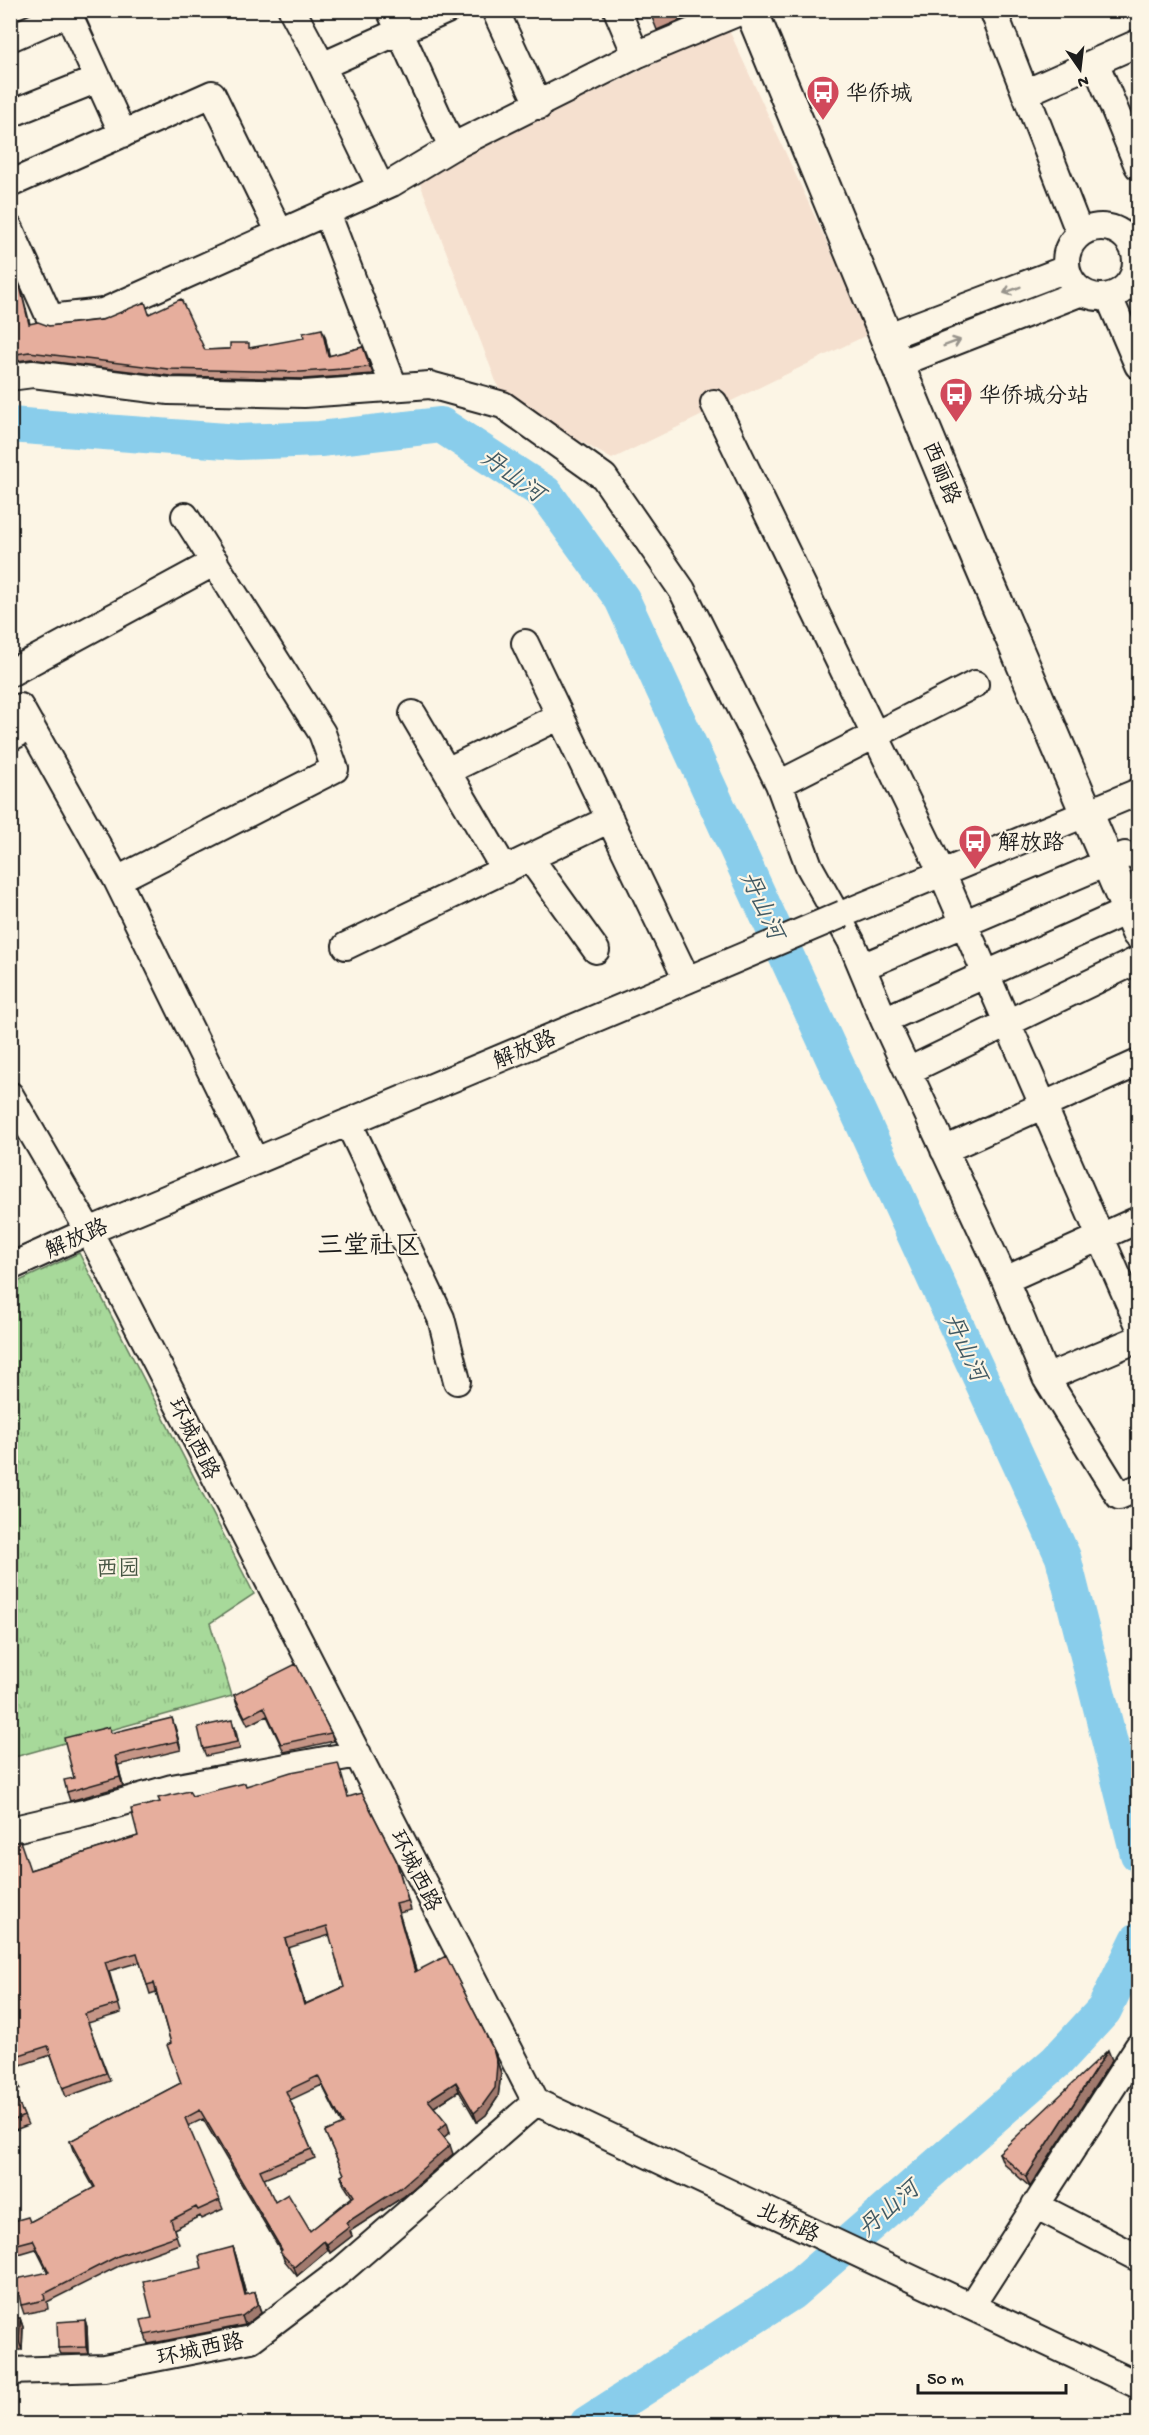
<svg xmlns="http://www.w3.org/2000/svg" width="1149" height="2435" font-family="'Gochi Hand','LXGW WenKai TC',sans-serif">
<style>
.built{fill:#f5e0cf}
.grass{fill:url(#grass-tufts);stroke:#627a5b;stroke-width:1.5}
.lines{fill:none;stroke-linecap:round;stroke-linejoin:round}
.river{stroke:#89cdeb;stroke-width:36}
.minor-casing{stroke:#1c1c1c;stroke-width:30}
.major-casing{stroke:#1c1c1c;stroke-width:36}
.minor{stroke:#fcf5e5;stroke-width:26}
.major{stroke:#fcf5e5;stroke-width:32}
.minor-bridge-casing{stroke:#1c1c1c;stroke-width:30;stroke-linecap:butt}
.minor-bridge{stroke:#fcf5e5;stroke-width:26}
.wall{fill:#c69687;stroke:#1c1c1c;stroke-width:1.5;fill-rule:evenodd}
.shaded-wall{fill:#a17a6e;stroke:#1c1c1c;stroke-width:1.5}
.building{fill:#e6ae9d;stroke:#1c1c1c;stroke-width:1.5;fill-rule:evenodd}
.oneway{stroke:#97938b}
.labels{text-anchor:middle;stroke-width:4.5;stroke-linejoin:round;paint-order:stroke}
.poi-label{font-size:22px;fill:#1c1c1c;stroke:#fcf5e5;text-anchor:start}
.street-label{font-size:22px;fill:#1c1c1c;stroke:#fcf5e5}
.park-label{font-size:22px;fill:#465542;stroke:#fcf5e5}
.water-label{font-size:24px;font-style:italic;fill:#425a64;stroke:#fcf5e5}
.quarter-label{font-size:26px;fill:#1c1c1c;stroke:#fcf5e5}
</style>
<defs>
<pattern id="grass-tufts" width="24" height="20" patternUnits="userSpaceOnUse" patternTransform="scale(1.5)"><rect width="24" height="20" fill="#a7d99a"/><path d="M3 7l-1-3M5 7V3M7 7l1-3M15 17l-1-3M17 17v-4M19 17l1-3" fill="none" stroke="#8fba84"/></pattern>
</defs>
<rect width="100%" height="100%" fill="#fcf5e5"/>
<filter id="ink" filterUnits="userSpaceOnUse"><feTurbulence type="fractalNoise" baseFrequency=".0167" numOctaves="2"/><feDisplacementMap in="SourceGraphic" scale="12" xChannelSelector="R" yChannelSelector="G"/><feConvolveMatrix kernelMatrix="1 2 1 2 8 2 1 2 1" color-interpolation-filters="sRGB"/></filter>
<g filter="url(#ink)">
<path class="built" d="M728 28 869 334 612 459 502 397 418 178Z"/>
<path class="grass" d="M79 1253 254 1594 210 1623 232 1696 11 1758V1285Z"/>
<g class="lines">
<path class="river" d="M10 425 239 442 320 439 441 425 545 493 622 599 1063 1557 1138 1854
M587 2424 792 2292 1057 2061 1104 2010 1138 1940"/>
<defs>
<path id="minor" d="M292 10 322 66 381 188
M390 10 452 147
M495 10 539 106
M617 10 636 55 744 10
M993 10 1080 234
M68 13 123 134
M10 38 74 10
M1095 62 1138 166
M322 66 447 10
M1025 93 1138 43
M10 114 98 79
M10 184 212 94 280 233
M327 213 394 387
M1066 262a35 35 0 1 1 70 0a35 35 0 1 1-70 0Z
M10 229 50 318 103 312 392 183 452 147 636 55
M1109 297 1138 365
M886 337 1066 269
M898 364 1082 292
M10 377 33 374 169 391 304 394 430 385 503 405 604 477 682 590 779 784 809 866 851 941 884 1020 1005 1280 1046 1378 1119 1496 1138 1488
M714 403 942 873 1138 1323
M525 643 687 980
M10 673 215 562
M20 707 117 880 255 1161
M413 714 505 870
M10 738 31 726
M447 771 560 716
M779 784 975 684
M530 858 596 950
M117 880 335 769 322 733 185 516
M843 914 1138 792
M346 946 610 819
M862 967 1125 855
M884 1020 1138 906
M908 1071 1138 960
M10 1095 89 1231 536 2102
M348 1122 441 1318 457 1381
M944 1150 1138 1063
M10 1267 89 1231 706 972
M1005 1280 1138 1220
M1046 1378 1138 1339
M10 1830 88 1812 172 1788 358 1754
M536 2102 1138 2385
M1035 2205 1138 2258
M971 2306 1138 2047
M10 2371 104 2368 251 2339 342 2270 536 2102"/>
<path id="major" d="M751 10 978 559 1138 933"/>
</defs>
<use href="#minor" class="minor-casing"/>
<use href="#major" class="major-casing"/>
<use href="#minor" class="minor"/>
<use href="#major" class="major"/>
<defs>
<path id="minor-bridge" d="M706 972 843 914"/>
</defs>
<use href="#minor-bridge" class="minor-bridge-casing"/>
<use href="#minor-bridge" class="minor-bridge"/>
</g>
<path class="wall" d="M649 10H704L657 30Z
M10 265 22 293 30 324 49 326 149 314 205 350 251 348 325 336 329 356 363 347 373 374 304 379 170 376 31 359 10 362Z
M10 1381 17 1396 10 1399Z
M234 1695 331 1733 334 1741 284 1752 267 1716 248 1725 237 1704Z
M109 1727 111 1733 175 1727 181 1750 118 1765 123 1786 70 1801 67 1792 74 1778Z
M235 1727 240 1749 206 1756 203 1749Z
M246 1786 349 1797 396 1860 411 1910 399 1913 416 1971 496 2057 501 2073 498 2097 486 2115 477 2122 459 2091 434 2107 450 2132 444 2137 453 2154 403 2197 350 2231 352 2236 330 2253 328 2250 297 2276 284 2260 281 2251 203 2119 188 2126 223 2209 201 2219 200 2216 174 2229 179 2244 121 2265 47 2302 48 2309 24 2314 21 2305 48 2273 36 2249 12 2256 10 2250V2222H30L94 2188 73 2150 70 2141 181 2083 171 2043 156 1992 150 1994 140 1962 109 1971 121 2013 88 2023 110 2081 66 2097 51 2055 12 2068 20 2089 14 2092 28 2125 10 2132V1844L30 1870 138 1836 192 1796ZM330 1935 344 1987 305 2004 288 1948ZM322 2085 342 2125 325 2132 344 2174 341 2176 344 2185 352 2197 310 2231 275 2202 264 2179 315 2158 290 2100Z
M1112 2060 1030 2187 1003 2163 999 2153Z
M233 2247 236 2256 246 2295 255 2292 261 2313 245 2325 148 2344 145 2335 202 2268Z
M10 2318H20L23 2327 22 2350H10Z
M85 2320 87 2327 88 2354H61L58 2348Z"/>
<path class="shaded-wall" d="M322 329 325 336 331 363 328 356Z
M172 1718 175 1727 181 1750 178 1741Z
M115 1756 118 1765 123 1786 120 1777Z
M396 1904 399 1913 419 1980 415 1972Z
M285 1939 288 1948 307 2014 304 2005Z
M493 2049 501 2073 498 2097 486 2115 477 2122 474 2113Z
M1108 2050 1112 2060 1030 2187 1026 2177Z
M456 2082 459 2091 431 2109 428 2100Z
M447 2123 450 2132 442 2139 438 2130Z
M450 2145 453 2154 403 2197 350 2231 352 2236 330 2253 327 2244 346 2223Z
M324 2241 328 2250 297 2276 294 2267Z
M233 2247 236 2256 248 2303 245 2295Z
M255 2292 261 2313 245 2325 242 2316Z
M20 2318 23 2327 22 2350 19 2342Z
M85 2320 87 2327 88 2354 86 2347Z"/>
<path class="building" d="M650 10H667L652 17Z
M10 265 20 286 29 324 38 322 49 326 102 320 145 302 149 314 181 299 205 350 230 349V343H249V348L304 338 303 333 322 329 328 356 363 347 370 367 301 372 168 369 29 352 10 355Z
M10 1381 14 1390 10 1391Z
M296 1664 331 1733 281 1744 264 1707 245 1717 234 1695Z
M172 1718 178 1741 115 1756 120 1777 67 1792 64 1780 74 1778 64 1738 109 1727 111 1733Z
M232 1720 237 1742 203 1749 198 1727Z
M338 1763 348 1797 362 1793 396 1860 408 1901 396 1904 415 1972 446 1956 493 2049 497 2064 495 2088 482 2106 474 2113 456 2082 428 2100 447 2123 438 2130 450 2145 400 2188 346 2223 349 2227 327 2244 324 2241 294 2267 280 2252 282 2250 200 2110 185 2118 220 2200 198 2210 196 2207 171 2220 176 2236 118 2256 44 2294 45 2300 21 2305 16 2279 49 2272 33 2240 10 2246V2222L28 2217 30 2222 95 2187 70 2141 181 2083 167 2045 171 2043 154 1983 147 1985 137 1953 105 1962 118 2004 85 2014 106 2073 63 2088 48 2046 10 2058V1844L20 1841 30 1870 138 1836 131 1809 160 1802 158 1798 189 1791 192 1796 245 1783 246 1786 291 1772ZM327 1926 344 1987 304 2005 285 1939ZM318 2076 343 2124 325 2132 344 2174 341 2176 354 2196 310 2231 288 2194 275 2202 260 2170 311 2149 286 2091Z
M1108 2050 1026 2177 999 2153Z
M10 2064 17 2080 10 2083Z
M10 2083 24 2116 10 2122Z
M233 2247 245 2295 255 2292 258 2304 242 2316 145 2335 141 2320 152 2318 143 2281 202 2268 199 2256Z
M10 2318H20L19 2342 10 2341Z
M85 2320 86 2347 58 2348 57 2322Z"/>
<defs><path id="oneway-shaft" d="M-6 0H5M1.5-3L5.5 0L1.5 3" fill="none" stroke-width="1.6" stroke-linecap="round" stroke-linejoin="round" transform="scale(1.5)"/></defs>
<g class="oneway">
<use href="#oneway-shaft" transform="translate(1012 290) rotate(159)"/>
<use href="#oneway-shaft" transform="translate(952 343) rotate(-21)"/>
</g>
</g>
<defs>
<symbol id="bus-pin" viewBox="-11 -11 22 30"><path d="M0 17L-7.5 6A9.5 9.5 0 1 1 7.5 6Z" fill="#d1495b" stroke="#fcf5e5"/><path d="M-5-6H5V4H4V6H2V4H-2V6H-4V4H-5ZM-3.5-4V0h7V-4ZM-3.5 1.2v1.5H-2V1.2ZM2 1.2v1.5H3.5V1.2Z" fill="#fff"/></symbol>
</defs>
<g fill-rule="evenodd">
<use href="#bus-pin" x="804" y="73" width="38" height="52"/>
<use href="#bus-pin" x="937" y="375" width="38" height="52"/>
<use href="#bus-pin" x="956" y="822" width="38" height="52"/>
</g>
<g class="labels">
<g class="poi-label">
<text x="846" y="100">华侨城</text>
<text x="979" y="402">华侨城分站</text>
<text x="998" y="849">解放路</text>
</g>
<g class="street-label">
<text transform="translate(943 472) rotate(68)" y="8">西丽路</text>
<text transform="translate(524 1048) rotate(-23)" y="8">解放路</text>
<text transform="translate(76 1237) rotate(-24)" y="8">解放路</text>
<text transform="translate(195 1438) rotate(63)" y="8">环城西路</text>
<text transform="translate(417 1870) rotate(63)" y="8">环城西路</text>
<text transform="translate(789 2221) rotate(25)" y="8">北桥路</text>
<text transform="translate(200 2348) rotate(-12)" y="8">环城西路</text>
</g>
<g class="park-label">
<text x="118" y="1575">西园</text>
</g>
<g class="water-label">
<text transform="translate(513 475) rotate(36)" y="8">丹山河</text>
<text transform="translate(763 905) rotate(65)" y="8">丹山河</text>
<text transform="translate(966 1347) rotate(65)" y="8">丹山河</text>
<text transform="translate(888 2208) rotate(-41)" y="8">丹山河</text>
</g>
<g class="quarter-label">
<text x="369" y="1253">三堂社区</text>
</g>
</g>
<rect width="1149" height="2435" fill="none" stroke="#fcf5e5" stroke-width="36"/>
<rect x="18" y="18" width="1113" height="2399" fill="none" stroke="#1c1c1c" stroke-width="2" filter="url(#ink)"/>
<g transform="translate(1080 69) rotate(166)" stroke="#fcf5e5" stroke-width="4.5" paint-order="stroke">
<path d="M0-4.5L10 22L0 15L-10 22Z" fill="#1c1c1c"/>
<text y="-9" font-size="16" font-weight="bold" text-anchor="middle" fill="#1c1c1c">N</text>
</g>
<path d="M918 2384v9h148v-9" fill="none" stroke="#1c1c1c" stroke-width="3"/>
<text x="927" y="2384" font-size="18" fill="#1c1c1c" stroke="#fcf5e5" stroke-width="4.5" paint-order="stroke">50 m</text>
</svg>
